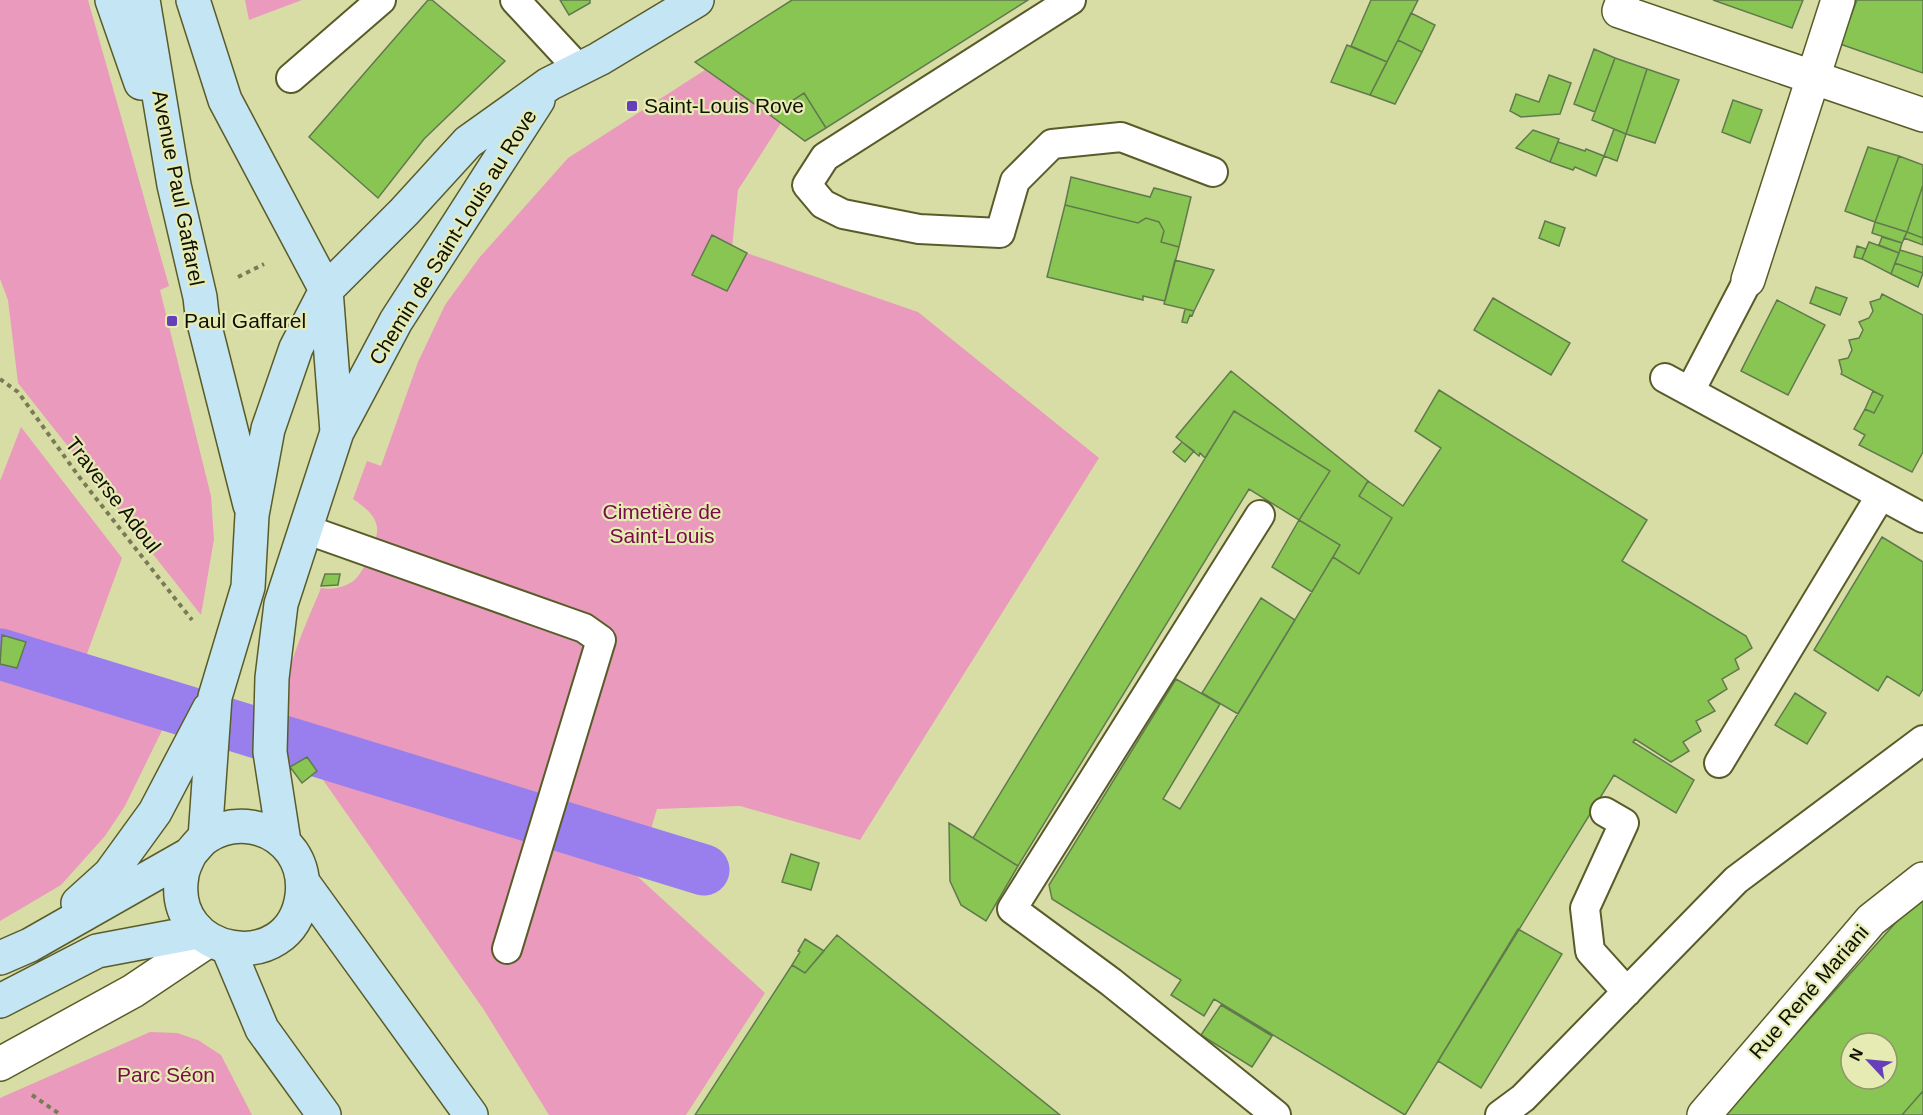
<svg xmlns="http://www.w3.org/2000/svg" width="1923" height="1115" font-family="Arial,sans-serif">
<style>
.green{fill:#ea9abc}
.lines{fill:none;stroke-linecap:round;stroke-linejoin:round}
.canal{stroke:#997fed;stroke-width:51}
.building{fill:#89c553;stroke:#617a4d;stroke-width:1.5;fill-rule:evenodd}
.lane-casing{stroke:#595c29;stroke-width:32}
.street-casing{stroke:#595c29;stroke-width:36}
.secondary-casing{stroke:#595c29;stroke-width:36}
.path{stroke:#787b56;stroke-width:4;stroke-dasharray:4.5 4.5;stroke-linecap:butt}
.lane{stroke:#fff;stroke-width:28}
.street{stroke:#fff;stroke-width:33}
.secondary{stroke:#c4e5f4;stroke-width:33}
.poi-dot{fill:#6540b9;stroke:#e5ebb3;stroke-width:2}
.labels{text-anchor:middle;stroke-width:4.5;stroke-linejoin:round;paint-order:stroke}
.poi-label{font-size:21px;fill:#101100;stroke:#e5ebb3;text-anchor:start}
.street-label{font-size:21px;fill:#101100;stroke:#e5ebb3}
.park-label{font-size:21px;fill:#7a0a4b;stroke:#e5ebb3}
</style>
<rect width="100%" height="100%" fill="#d8dda6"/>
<path class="green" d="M0 0H88L169 286 160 290 211 496 214 539 201 615 18 383 8 300 0 279Z
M245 0H302L249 20Z
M705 70 781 123 738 190 732 248 918 312 1099 458 860 840 740 806 657 809 637 876 765 993 686 1115H549L484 1010 307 757C299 739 286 720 285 700 283 673 310 615 321 588 332 590 342 588 352 582 363 575 379 540 377 527 375 514 363 506 353 499L367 461 381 466 418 362 445 305 479 258 568 158Z
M21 427 122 558 76 684 170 714 125 806 105 836 61 885 0 921V481Z
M150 1032 177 1033 198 1040 221 1055 252 1115H0V1098Z"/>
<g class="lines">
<path class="canal" d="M0 654 704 870"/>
</g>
<path class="building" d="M428 0H432L505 61 424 139 378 198 309 137Z
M560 0H590V3L569 15Z
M792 0H1028L826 128 804 93 770 115 695 62Z
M1371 0H1418L1387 62 1351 46Z
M1713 0H1803L1792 28Z
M1857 0H1923V73L1840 44Z
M1411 13 1435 25 1422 52 1398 40Z
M1398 40 1422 52 1395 104 1370 95Z
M1347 45 1387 62 1370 95 1331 82Z
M1594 49 1615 58 1595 112 1574 104Z
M1615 58 1647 69 1626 134 1592 120Z
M1647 69 1679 80 1655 143 1626 134Z
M1549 75 1571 83 1560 114 1521 117 1510 111 1516 94 1539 102Z
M804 93 826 128 805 141 770 115Z
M1733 100 1762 110 1750 143 1722 132Z
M1614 129 1626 134 1617 161 1604 156Z
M1533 130 1559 139 1550 162 1516 148Z
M1558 142 1585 151 1586 149 1604 156 1596 176 1575 167 1573 170 1550 162Z
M1868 147 1899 156 1875 222 1845 211Z
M1899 156 1923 165V185L1907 232 1875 222Z
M1071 177 1150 197 1154 188 1191 197 1179 247 1161 242 1164 231 1159 222 1146 218 1138 223 1065 205Z
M1923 185V238L1907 232Z
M1065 205 1138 223 1146 218 1159 222 1164 231 1161 242 1179 247 1165 301 1143 296V300L1047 277Z
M1545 221 1565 228 1559 246 1539 238Z
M1875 222 1907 232 1902 243 1872 233Z
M1907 232 1923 238V245L1904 238Z
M712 235 747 253 727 291 692 275Z
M1882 237 1902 243 1899 253 1879 245Z
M1869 242 1899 253 1891 274 1862 259Z
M1857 246 1866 249 1862 259 1854 257Z
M1900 250 1923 257V273L1895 263Z
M1175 260 1214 270 1194 311 1164 304Z
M1895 263 1923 273 1918 287 1891 274Z
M1816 287 1847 298 1840 315 1810 303Z
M1882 294 1923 315V452L1912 472 1859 445 1865 435 1854 429 1865 409 1874 413 1883 396 1841 374 1842 372 1839 360 1848 358 1852 350 1849 340 1859 338 1863 330 1859 322 1869 318 1873 311 1870 302 1880 299Z
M1493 298 1570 343 1551 375 1474 330Z
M1777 300 1825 325 1788 395 1741 371Z
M1185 309 1194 311 1192 316 1190 315 1187 323 1182 322Z
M1231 371 1368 481 1359 496 1392 518 1359 574 1333 557 1340 545 1299 520 1330 471 1234 411 1205 458 1200 453 1199 456 1176 437Z
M1439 390 1647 520 1622 561 1746 636 1752 648 1735 659 1739 669 1722 679 1727 689 1708 701 1715 711 1696 721 1701 731 1683 742 1689 751 1671 762 1635 739 1633 742 1694 780 1676 813 1614 775 1405 1115 1214 999 1204 1016 1171 995 1181 980 1052 899 1049 885 1176 679 1220 704 1163 799 1180 809 1333 557 1359 574 1392 518 1359 496 1368 481 1403 506 1441 448 1415 431Z
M1873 391 1883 396 1874 413 1865 409Z
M1234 411 1330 471 1299 520 1249 489 1018 866 973 838Z
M1182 442 1194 451 1185 462 1173 452Z
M1299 520 1340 545 1312 592 1272 567Z
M1882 537 1923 562V689L1919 696 1887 676 1878 691 1814 650Z
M325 574H340L338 585 321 586Z
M1261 598 1295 620 1238 714 1202 693Z
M2 635 26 642 17 668 0 664Z
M1795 693 1826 713 1807 744 1775 725Z
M307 757 317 771 302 783 290 767Z
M949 823 1018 866 986 921 961 905 950 881Z
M791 854 819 863 811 890 782 882Z
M1923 892V1091L1902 1115H1724ZM1851 1043H1887V1079H1851Z
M1518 929 1562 954 1481 1088 1438 1061Z
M837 935 1060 1115H695L792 965 805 973Z
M805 939 824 951 805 973 792 965 800 952 798 951Z
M1221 1005 1272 1036 1252 1067 1201 1035Z
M1923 1091V1115H1902Z"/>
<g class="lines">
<defs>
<path id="lane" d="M515 0 579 69
M1071 0 825 157 807 185 823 204 843 214 919 229 1000 233 1015 181 1052 144 1121 137 1213 172
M291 78 381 0
M1665 378 1923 518
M1690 391 1748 280
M1260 515 1012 909 1111 982 1276 1115
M305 529 584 628 601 640 507 949
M1719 763 1881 495
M1605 812 1624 823 1585 908 1590 951 1627 992
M1500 1115 1523 1098 1736 880 1923 740"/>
<path id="street" d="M1623 0 1619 11 1923 115
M1748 280 1838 0
M0 1064 133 991 209 940
M1704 1115 1871 920 1923 879"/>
<path id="secondary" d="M112 0 141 83
M143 0 174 185 200 297 202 315 250 505
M193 0 225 100 326 290 337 432
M205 838 215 697 248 587 252 515 268 429 296 348 326 290 404 212 468 142 549 84 599 59 697 0
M284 842 270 752 272 678 281 604 337 432 396 321 538 100
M304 884 471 1115
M78 903 110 874 155 812 209 709
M228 948 262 1029 324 1115
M0 958 30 945 190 854C195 848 200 841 206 837 235 818 272 825 292 852 301 865 304 880 302 896 291 978 167 958 182 875 183 868 187 860 190 854
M0 1001 97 951 198 932"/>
</defs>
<use href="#lane" class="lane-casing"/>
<use href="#street" class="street-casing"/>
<use href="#secondary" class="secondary-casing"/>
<path class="path" d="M238 277 264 264
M0 379 18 392 80 478 192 620
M32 1095 61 1115"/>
<use href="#lane" class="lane"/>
<use href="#street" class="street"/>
<use href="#secondary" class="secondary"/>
</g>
<g class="poi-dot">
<rect x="626" y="100" width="12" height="12" rx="3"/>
<rect x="166" y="315" width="12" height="12" rx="3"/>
</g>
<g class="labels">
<g class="poi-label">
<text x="644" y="113">Saint-Louis Rove</text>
<text x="184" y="328">Paul Gaffarel</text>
</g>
<g class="street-label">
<text transform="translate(178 188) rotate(79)" y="7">Avenue Paul Gaffarel</text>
<text transform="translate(453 237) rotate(-58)" y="7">Chemin de Saint-Louis au Rove</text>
<text transform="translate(113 495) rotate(52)" y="7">Traverse Adoul</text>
<text transform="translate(1809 992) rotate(-49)" y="7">Rue René Mariani</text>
</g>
<g class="park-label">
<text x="662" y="519">Cimetière de<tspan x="662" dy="24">Saint-Louis</tspan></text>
<text x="166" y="1082">Parc Séon</text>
</g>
</g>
<g transform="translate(1869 1061) rotate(296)"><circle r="28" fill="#e5ebb3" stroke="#90946b" stroke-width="1.5"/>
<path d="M0-4.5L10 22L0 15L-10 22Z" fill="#6540b9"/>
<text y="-9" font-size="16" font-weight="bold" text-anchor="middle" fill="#101100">N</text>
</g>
</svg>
